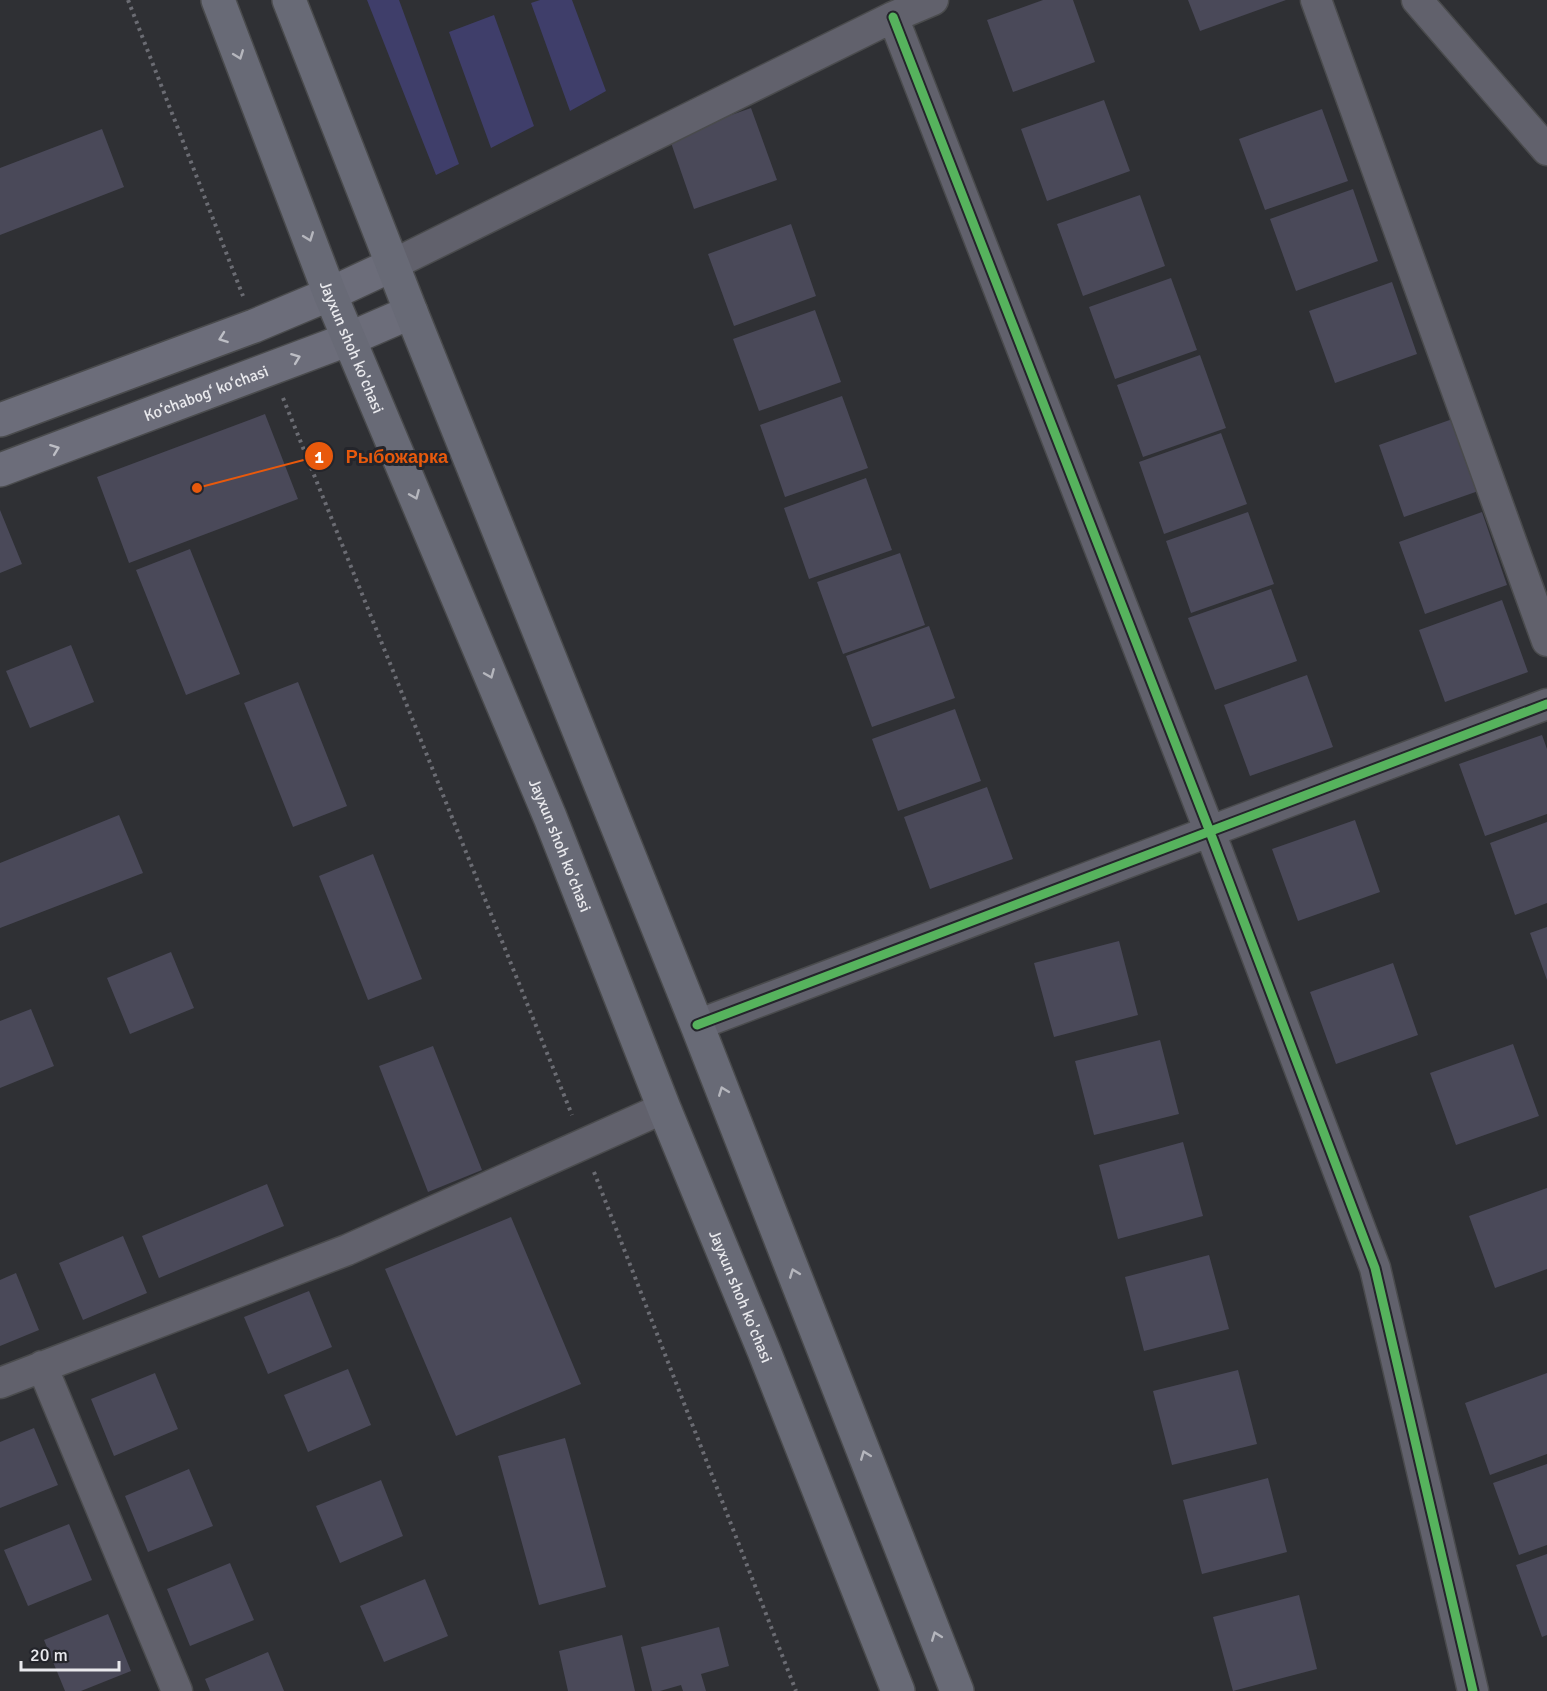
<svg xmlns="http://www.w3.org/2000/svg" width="1547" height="1691" font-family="Signika,sans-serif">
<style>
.green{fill:#3f3e6a}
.building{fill:#4a4959}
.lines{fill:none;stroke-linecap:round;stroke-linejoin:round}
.minor-casing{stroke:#4a4b4d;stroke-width:33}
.secondary-casing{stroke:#4a4b4d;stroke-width:36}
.trunk-casing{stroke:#4a4b4d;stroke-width:36}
.path{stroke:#6b6c73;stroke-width:4;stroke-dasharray:3 4.5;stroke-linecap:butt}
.minor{stroke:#61616c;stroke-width:30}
.secondary{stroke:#6c6d7a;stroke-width:33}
.trunk{stroke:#686a76;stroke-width:33}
.cycleway-casing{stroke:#24252b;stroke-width:13}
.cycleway{stroke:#56b35d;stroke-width:9}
.oneway{stroke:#b5b6bd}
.oneway2{stroke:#bdbec5}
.labels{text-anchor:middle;stroke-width:6;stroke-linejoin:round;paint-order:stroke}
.street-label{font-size:16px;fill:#e9e9ed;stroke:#24252b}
.leader{fill:none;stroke:#e8590c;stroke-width:2}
.callout-dot{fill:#e8590c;stroke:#24252b;stroke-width:2}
.mark-label{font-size:18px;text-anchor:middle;font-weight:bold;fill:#fff}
.callout-label{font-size:18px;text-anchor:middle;font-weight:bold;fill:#e8590c;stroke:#24252b;stroke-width:6;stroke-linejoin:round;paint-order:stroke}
</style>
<rect width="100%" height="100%" fill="#2f3034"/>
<path class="green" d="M367 0H399L459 164 436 175Z
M540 0H572L606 91 570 111 531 3Z
M494 15 534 126 491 148 449 32Z"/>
<path class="building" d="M1043 0H1073L1095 62 1013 92 987 20Z
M1188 0H1286L1200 31Z
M1104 100 1130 171 1047 201 1021 129Z
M751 108 777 180 694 209 669 137Z
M1322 109 1348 181 1265 210 1239 139Z
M102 129 124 187 0 235V168Z
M1353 189 1378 261 1296 291 1270 219Z
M1140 195 1165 266 1083 296 1057 224Z
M791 224 816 296 734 326 708 254Z
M1171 278 1197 350 1115 379 1089 307Z
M1392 282 1417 354 1335 383 1309 311Z
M815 310 841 382 759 411 733 339Z
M1200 355 1226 428 1143 457 1117 385Z
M842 396 868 468 785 497 760 425Z
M265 414 298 499 129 563 97 477Z
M1461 416 1487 488 1404 517 1379 445Z
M1221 433 1247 504 1164 534 1139 462Z
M866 478 892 550 809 579 784 508Z
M0 510 22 564 0 573Z
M1248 512 1274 584 1191 613 1166 541Z
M1482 512 1507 585 1425 614 1399 542Z
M190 549 240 674 186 695 136 570Z
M900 553 925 625 843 654 817 582Z
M1271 589 1297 661 1215 690 1188 618Z
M1502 600 1528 672 1445 702 1419 630Z
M929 626 955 698 872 727 846 656Z
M71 645 94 702 30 728 6 671Z
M1307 675 1333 747 1250 776 1224 705Z
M298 682 347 806 293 827 244 703Z
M955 709 981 781 898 811 872 739Z
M1542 735 1547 749V814L1485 836 1459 764Z
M987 787 1013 859 930 889 904 817Z
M119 815 143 873 0 928V863Z
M1355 820 1380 892 1298 921 1272 849Z
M1547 822V903L1515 915 1490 843Z
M373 854 422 979 368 1000 319 876Z
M1547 927V980L1530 933Z
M1119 941 1138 1015 1054 1037 1034 963Z
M171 952 194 1008 130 1034 107 978Z
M1393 963 1418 1035 1336 1064 1310 992Z
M31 1009 54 1066 0 1088V1021Z
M1160 1040 1179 1114 1094 1135 1075 1061Z
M1513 1044 1539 1116 1456 1145 1430 1073Z
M433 1046 482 1170 428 1192 379 1066Z
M1183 1142 1203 1216 1118 1239 1099 1165Z
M267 1184 284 1226 159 1278 142 1236Z
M1547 1188V1269L1495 1288 1469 1216Z
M511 1217 581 1384 456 1436 385 1269Z
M123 1236 147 1293 83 1320 59 1263Z
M1209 1255 1229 1329 1144 1351 1125 1277Z
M16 1273 39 1330 0 1346V1280Z
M309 1291 332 1347 268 1374 244 1317Z
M348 1369 371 1425 308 1452 284 1395Z
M1238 1370 1257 1444 1172 1465 1153 1391Z
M155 1373 178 1429 114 1456 91 1399Z
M1547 1373V1454L1490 1475 1465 1403Z
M34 1428 58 1485 0 1508V1442Z
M565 1438 606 1587 539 1605 498 1456Z
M1547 1464V1545L1519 1555 1493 1483Z
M189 1469 213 1526 148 1552 125 1496Z
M1268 1478 1287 1552 1202 1574 1183 1500Z
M381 1480 403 1536 340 1563 316 1506Z
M69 1524 92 1580 28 1606 4 1550Z
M1547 1554V1635L1542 1637 1516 1565Z
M230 1563 254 1620 190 1646 167 1589Z
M425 1579 448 1636 384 1662 360 1606Z
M1299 1595 1317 1669 1233 1691 1213 1617Z
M108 1614 131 1671 81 1691H65L44 1640Z
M719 1627 729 1666 701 1674 706 1691H683L681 1685 660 1691H652L641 1647Z
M622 1635 635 1691H568L559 1651Z
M268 1652 284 1691H210L205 1679Z"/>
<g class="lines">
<defs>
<path id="minor" d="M1316 0 1547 641
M1417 0 1547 150
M893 17 1210 832 1375 1268 1473 1691
M392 265 893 17 933 0
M697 1025 1547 704
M42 1366 177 1691
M0 1383 347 1250 664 1108"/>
<g id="secondary">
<path d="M0 420 254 326 330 294 392 265"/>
<path id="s1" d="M0 470 349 339 411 312"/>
</g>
<g id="trunk">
<path id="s2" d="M218 0 330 294 550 817 664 1108 764 1351 898 1691"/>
<path d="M289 0 411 312 697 1025 957 1691"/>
</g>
</defs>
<use href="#minor" class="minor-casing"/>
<use href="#secondary" class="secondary-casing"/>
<use href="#trunk" class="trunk-casing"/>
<path class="path" d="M128 0 243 296
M283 398 572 1115
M594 1172 796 1691"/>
<use href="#minor" class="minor"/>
<use href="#secondary" class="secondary"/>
<use href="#trunk" class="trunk"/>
<defs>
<path id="cycleway" d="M893 17 1210 832 1375 1268 1473 1691
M697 1025 1547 704"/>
</defs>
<use href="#cycleway" class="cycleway-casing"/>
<use href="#cycleway" class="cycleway"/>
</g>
<defs><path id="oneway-chevron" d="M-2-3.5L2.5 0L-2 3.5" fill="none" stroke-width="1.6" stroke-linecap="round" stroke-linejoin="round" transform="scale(1.5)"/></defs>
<g class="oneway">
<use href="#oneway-chevron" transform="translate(239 55) rotate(69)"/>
<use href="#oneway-chevron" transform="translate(309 237) rotate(69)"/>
<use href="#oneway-chevron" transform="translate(415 495) rotate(67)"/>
<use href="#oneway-chevron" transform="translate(490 674) rotate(67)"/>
<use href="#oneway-chevron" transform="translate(723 1091) rotate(-111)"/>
<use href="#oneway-chevron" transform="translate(794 1273) rotate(-111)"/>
<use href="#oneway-chevron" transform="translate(865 1455) rotate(-111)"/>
<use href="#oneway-chevron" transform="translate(936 1636) rotate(-111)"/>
</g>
<g class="oneway2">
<use href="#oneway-chevron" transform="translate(223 338) rotate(160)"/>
<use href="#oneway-chevron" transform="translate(296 358) rotate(-21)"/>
<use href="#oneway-chevron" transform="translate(55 449) rotate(-21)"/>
</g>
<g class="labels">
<g class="street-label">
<text dy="6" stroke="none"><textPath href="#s2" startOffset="372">Jayxun shoh ko'chasi</textPath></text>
<text dy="6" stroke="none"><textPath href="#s1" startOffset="220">Ko‘chabog‘ ko‘chasi</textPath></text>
<text dy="6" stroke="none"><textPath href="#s2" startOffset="912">Jayxun shoh ko'chasi</textPath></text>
<text dy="6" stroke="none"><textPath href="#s2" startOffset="1398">Jayxun shoh ko'chasi</textPath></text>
</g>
</g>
<path class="leader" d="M197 488L319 456"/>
<g class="callout-dot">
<circle cx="197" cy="488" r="6"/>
<circle cx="319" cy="456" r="15"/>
</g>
<g class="mark-label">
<text x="319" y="463">1</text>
</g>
<g class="callout-label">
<text x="397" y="463">Рыбожарка</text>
</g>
<path d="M21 1661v9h98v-9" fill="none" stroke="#e9e9ed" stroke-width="3"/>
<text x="30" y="1661" font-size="18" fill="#e9e9ed" stroke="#24252b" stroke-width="4.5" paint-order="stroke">20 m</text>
</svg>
